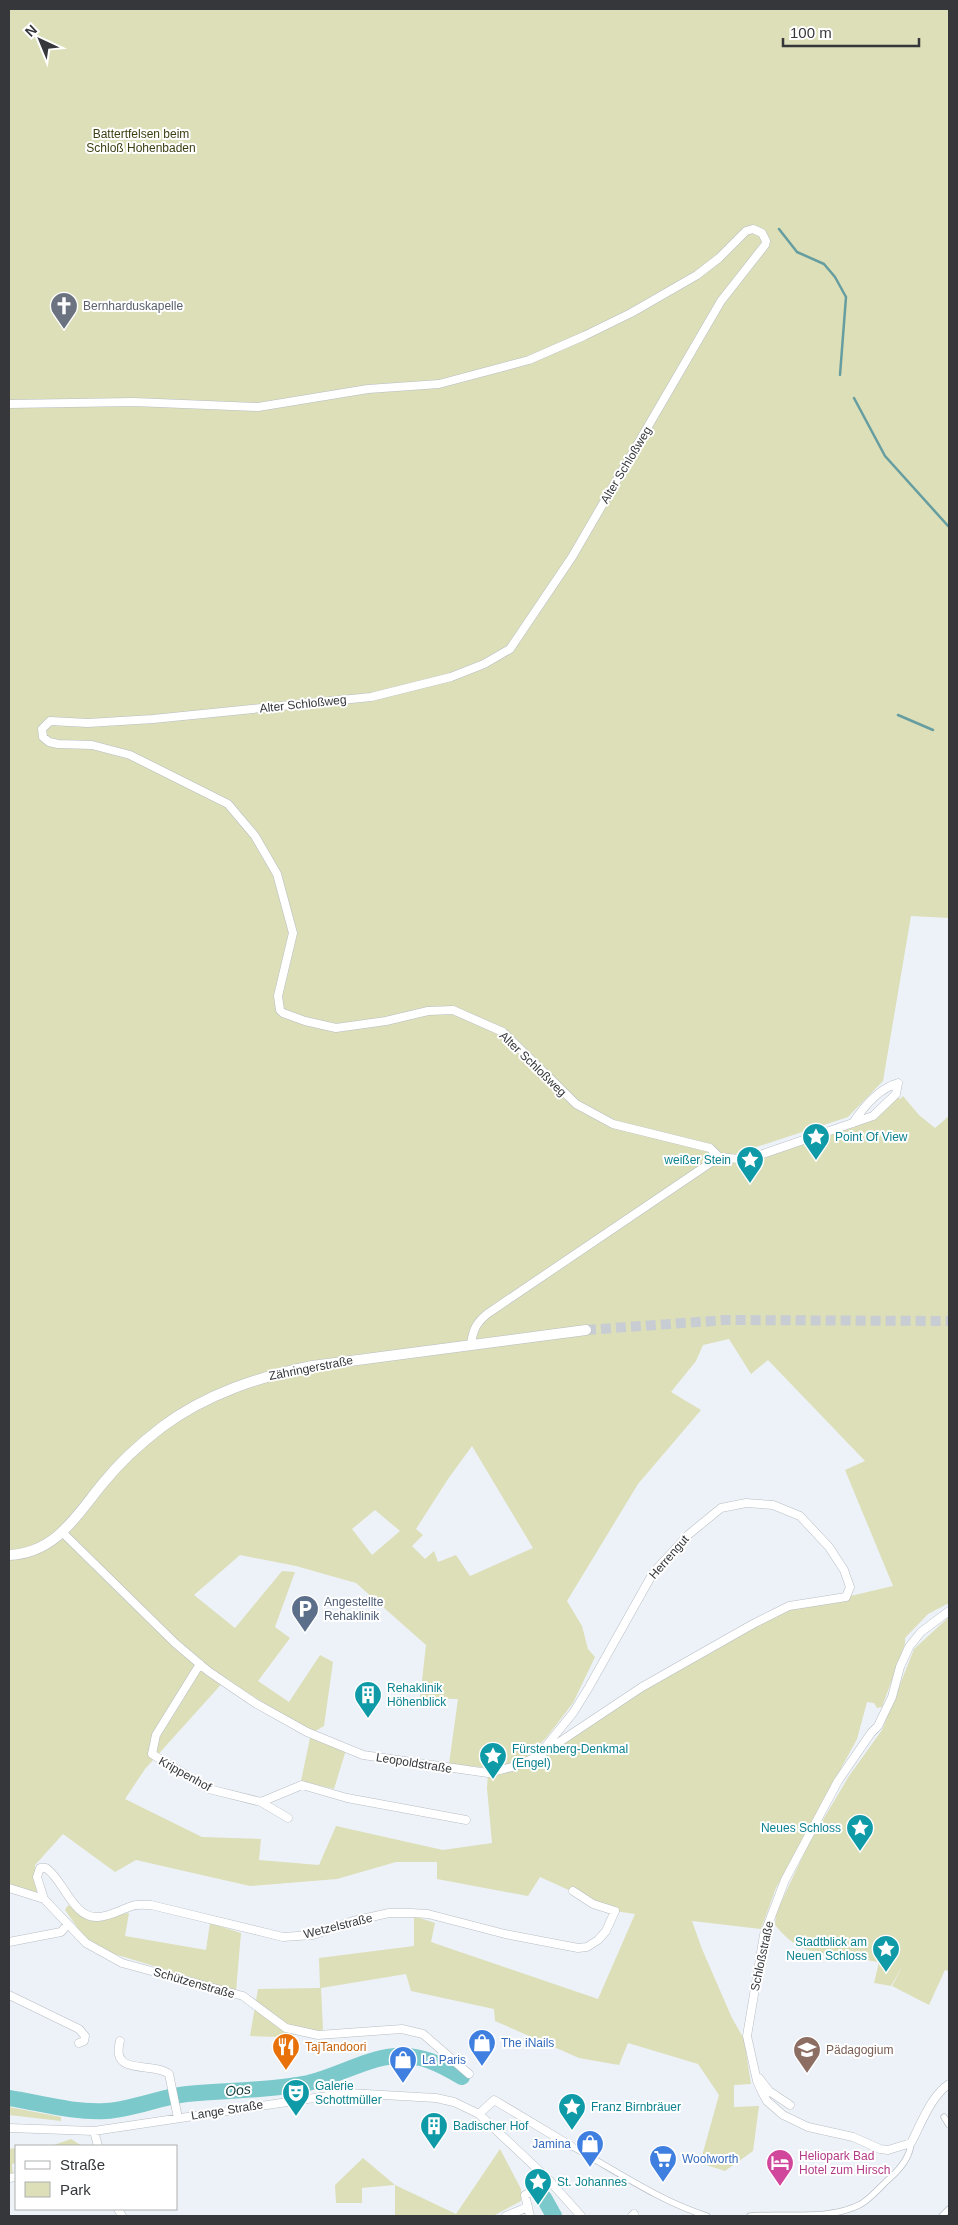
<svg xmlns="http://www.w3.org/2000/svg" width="958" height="2225" font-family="Arial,sans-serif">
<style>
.green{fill:#dcdfb7;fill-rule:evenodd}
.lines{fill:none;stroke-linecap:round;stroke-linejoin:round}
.stream{stroke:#669da0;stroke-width:2.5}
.river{stroke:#7bc9cb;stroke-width:16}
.secondary-tunnel{stroke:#c8cdd3;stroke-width:10;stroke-dasharray:10 5;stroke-linecap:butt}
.pedestrian-casing{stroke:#b8bec4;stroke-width:7}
.minor-casing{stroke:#b8bec4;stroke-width:9}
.secondary-casing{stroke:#b8bec4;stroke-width:11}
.pedestrian{stroke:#fff;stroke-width:5.5}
.minor{stroke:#fff;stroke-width:8}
.secondary{stroke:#fff;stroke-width:10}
.labels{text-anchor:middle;stroke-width:4;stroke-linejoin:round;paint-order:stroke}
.park-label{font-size:12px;fill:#3d3f12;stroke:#fff}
.worship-label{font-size:12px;fill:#5b616d;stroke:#fff;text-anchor:start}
.street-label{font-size:12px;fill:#35373a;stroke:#fff}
.culture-label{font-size:12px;fill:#0d838f;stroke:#fff;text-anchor:start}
.service-label{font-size:12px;fill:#4e5e75;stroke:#fff;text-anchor:start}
.shop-label{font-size:12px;fill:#366cbe;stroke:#fff;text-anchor:start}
.food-label{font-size:12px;fill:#c56008;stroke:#fff;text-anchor:start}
.education-label{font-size:12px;fill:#785e54;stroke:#fff;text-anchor:start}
.hotel-label{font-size:12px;fill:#b23c85;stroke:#fff;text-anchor:start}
.water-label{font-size:14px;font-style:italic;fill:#163c3d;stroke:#fff}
</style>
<rect width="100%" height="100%" fill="#edf2f9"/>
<path class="green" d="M9 9H949V918L911 916 883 1081 848 1117 726 1157 738 1159 873 1116 896 1094 900 1099 903 1096 919 1115 935 1128 949 1116V1603L928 1614 905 1638V1644L882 1707 877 1708 874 1703 867 1702 857 1739 776 1888 761 1929 692 1921 702 1949 732 2018 744 2039 751 2084 734 2085V2107L759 2106 753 2151 725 2171 700 2163 719 2095 698 2064 628 2043 619 2065 579 2058 495 2021 494 2009 411 1991 406 1974 321 1988 323 2030 280 2037 250 2036 258 1989 320 1988 319 1958 414 1946V1916L435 1923 431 1942 598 1999 635 1914 615 1911 540 1877 528 1896 437 1879V1862H396L337 1879 250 1886 136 1860 115 1872 63 1834 35 1865 37 1893 9 1886ZM729 1339 751 1374 768 1360 865 1461 845 1470 893 1586 846 1597 789 1606 642 1687 518 1765 546 1738 573 1703 595 1657 588 1649 582 1626 567 1601 638 1484 701 1410 671 1392 696 1361 703 1345ZM472 1446 533 1548 470 1576 456 1555 438 1562 434 1551 425 1559 412 1546 423 1535 416 1529 448 1479ZM375 1510 400 1531 372 1555 352 1529ZM240 1555 296 1566 356 1583 426 1645 420 1698 458 1699 449 1764 489 1768 513 1766 488 1773 487 1788 492 1843 443 1850 336 1826 319 1865 259 1860 261 1839 202 1837 125 1799 145 1769 226 1679 281 1714 314 1732 324 1726 333 1662 320 1655 289 1702 258 1681 290 1638 275 1627 295 1572 282 1571 235 1628 194 1595Z
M949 1617V1889L947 1892 949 1891V1971L945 1970 929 2005 892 1986 904 1963 891 1986 874 1983 879 1962C865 1960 850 1956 836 1955 807 1952 794 1948 775 1925L776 1913 808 1845 849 1776 882 1730 914 1649Z
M310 1738 346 1750 334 1789 301 1781Z
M68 1905 88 1919 129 1913 125 1936 206 1950 210 1923 241 1933 236 1991 111 1953 84 1937 65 1910Z
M9 2107 61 2117V2121L9 2115Z
M71 2139 82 2146H51Z
M16 2148V2163L12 2164 13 2174 9 2175V2149Z
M500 2149 521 2189V2201L493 2216H395V2185L362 2188V2203H336L335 2185 363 2158 395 2185 456 2214Z"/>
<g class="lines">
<path class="stream" d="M779 229 797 252 824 264 835 277 846 297 840 375
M854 398 885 456 949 527
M898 715 933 730"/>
<path class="river" d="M9 2098C41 2103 73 2113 106 2111 134 2109 160 2097 187 2094 227 2090 268 2091 308 2083 338 2076 364 2059 395 2056 421 2054 440 2064 462 2077
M544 2198 554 2216"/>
<path class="secondary-tunnel" d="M586 1330 725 1320 949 1321"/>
<defs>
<path id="pedestrian" d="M944 2117 949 2125
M571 2146C615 2170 659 2201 707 2216
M750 2216C784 2213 830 2221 861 2204 871 2198 881 2186 890 2178 900 2169 910 2158 911 2143
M942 2216 949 2209"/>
<path id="minor" d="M9 404 134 402 258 407 368 389 439 384 529 360 584 336 631 313 697 275 719 258 746 231 753 229 762 233 766 241 765 245 721 301 572 557 510 649 484 664 451 677 371 697 153 719 88 723 50 721 42 729 43 737 49 742 58 744 92 745 130 755 228 804 255 836 277 874 293 933 278 996 280 1010 283 1013 305 1021 336 1028 386 1021 428 1011 453 1010 503 1032 576 1104 613 1124 710 1148 719 1157
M719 1157 738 1159 760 1155 873 1116 896 1094 898 1083C878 1089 864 1106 853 1123
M471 1344C473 1330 476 1323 487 1314L719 1157
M63 1533 175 1643 208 1671 255 1703 307 1732 363 1755 488 1773 516 1766 537 1757 642 1687 753 1624 789 1606 846 1597 850 1587 844 1570 829 1547 800 1516 773 1505 746 1503 721 1508 688 1535 653 1573 589 1687 573 1713 537 1757
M949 1611 921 1632 909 1647 900 1667 892 1697 878 1726 871 1733 838 1781 785 1880 764 1935 747 2036 757 2081 762 2092 767 2101 783 2115 808 2127 853 2137 880 2149 888 2150 911 2143C921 2124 931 2096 949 2084
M200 1664 156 1735 152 1754 209 1789 261 1802 288 1818
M261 1802 302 1785 347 1798 466 1820
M9 1888 44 1899 86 1943 122 1963 243 1996 286 2028 318 2035 402 2029 423 2034 469 2074
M44 1899 37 1877 40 1868H46C64 1880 73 1919 98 1917 111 1916 120 1910 132 1906 138 1904 145 1905 151 1905L283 1937 313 1935 353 1921 389 1913H411L428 1914 505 1934 578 1948 587 1947 598 1940 606 1931 615 1911 593 1904 573 1891
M9 1942 61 1932 67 1925
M9 1995 79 2029 85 2036 84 2041 79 2043
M120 2041C110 2077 152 2061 169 2074L178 2118
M759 2078 769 2091 790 2105
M479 2114 494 2100 571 2146
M9 2128 94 2131 348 2093 436 2098 454 2102 479 2114 548 2179 581 2216
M94 2131 98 2146
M9 2178 16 2177
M118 2209 122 2216
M506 2216 528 2207
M530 2216 525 2195 542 2186 548 2179
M632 2216 634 2214"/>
<path id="secondary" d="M9 1555C57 1553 77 1514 104 1482 121 1461 141 1443 162 1427 206 1394 258 1377 312 1366L586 1330"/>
</defs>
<use href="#pedestrian" class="pedestrian-casing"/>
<use href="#minor" class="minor-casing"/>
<use href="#secondary" class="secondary-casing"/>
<use href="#pedestrian" class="pedestrian"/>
<use href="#minor" class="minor"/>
<use href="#secondary" class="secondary"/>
</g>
<defs>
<symbol id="church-pin" viewBox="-11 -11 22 30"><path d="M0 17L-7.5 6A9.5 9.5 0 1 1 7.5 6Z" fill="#6b7280" stroke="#fff"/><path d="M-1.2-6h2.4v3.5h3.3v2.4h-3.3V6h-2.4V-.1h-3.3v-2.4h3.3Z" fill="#fff"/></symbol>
<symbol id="sight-pin" viewBox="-11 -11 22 30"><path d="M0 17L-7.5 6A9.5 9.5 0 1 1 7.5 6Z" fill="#0f9aa8" stroke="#fff"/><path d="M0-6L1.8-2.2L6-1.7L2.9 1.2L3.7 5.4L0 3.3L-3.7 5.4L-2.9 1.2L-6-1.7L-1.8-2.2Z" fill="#fff"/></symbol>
<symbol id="parking-pin" viewBox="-11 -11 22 30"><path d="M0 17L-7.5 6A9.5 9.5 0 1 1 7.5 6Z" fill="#5c6f8a" stroke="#fff"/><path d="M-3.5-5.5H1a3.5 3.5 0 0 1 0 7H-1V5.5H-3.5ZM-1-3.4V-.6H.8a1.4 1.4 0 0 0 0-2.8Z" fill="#fff"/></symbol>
<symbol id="building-pin" viewBox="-11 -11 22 30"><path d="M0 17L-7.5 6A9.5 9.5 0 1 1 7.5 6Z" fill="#0f9aa8" stroke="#fff"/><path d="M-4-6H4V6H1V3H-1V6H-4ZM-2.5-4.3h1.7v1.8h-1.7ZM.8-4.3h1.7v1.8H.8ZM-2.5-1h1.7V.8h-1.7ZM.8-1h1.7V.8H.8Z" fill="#fff"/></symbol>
<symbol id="shop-pin" viewBox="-11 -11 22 30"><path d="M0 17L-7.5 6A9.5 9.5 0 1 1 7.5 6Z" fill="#3f7fe0" stroke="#fff"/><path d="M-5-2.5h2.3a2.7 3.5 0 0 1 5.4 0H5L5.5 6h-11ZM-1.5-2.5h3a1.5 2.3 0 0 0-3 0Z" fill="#fff"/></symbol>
<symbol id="restaurant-pin" viewBox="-11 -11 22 30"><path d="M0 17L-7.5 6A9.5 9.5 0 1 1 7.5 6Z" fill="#e8710a" stroke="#fff"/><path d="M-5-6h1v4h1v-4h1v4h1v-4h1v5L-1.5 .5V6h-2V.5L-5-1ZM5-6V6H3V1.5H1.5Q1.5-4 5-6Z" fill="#fff"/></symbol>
<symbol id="school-pin" viewBox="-11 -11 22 30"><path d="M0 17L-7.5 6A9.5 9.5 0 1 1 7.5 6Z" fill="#8d6e63" stroke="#fff"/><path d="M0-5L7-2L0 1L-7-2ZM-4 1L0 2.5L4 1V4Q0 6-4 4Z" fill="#fff"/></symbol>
<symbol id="theatre-pin" viewBox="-11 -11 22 30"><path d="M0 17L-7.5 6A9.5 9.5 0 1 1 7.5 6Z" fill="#0f9aa8" stroke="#fff"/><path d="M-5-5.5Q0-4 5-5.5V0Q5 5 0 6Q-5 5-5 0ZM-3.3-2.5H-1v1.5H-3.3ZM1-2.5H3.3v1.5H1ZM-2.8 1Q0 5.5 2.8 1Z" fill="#fff"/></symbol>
<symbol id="supermarket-pin" viewBox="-11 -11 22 30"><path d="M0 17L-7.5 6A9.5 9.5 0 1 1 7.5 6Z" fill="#3f7fe0" stroke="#fff"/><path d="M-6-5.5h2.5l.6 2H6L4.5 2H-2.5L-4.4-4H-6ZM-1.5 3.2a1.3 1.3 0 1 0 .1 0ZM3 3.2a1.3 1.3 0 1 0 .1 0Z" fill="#fff"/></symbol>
<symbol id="hotel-pin" viewBox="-11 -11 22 30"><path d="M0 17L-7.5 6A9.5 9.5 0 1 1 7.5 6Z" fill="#d1479c" stroke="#fff"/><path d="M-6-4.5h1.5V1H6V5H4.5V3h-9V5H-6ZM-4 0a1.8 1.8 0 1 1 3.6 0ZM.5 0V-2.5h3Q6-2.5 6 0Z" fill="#fff"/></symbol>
</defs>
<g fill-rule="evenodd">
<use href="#church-pin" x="48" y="290" width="32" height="43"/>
<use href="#sight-pin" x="800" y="1121" width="32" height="43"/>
<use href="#sight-pin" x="734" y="1144" width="32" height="43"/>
<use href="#parking-pin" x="289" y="1593" width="32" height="43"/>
<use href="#building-pin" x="352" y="1679" width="32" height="43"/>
<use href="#sight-pin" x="477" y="1740" width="32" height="43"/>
<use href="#sight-pin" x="844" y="1812" width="32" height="43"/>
<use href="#sight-pin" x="870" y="1933" width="32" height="43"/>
<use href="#shop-pin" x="466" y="2027" width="32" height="43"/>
<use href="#restaurant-pin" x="270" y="2031" width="32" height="43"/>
<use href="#school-pin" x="791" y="2034" width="32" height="43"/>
<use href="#shop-pin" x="387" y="2044" width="32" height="43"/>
<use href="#theatre-pin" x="280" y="2077" width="32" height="43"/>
<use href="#sight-pin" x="556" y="2091" width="32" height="43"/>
<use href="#building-pin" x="418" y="2110" width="32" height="43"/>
<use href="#shop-pin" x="574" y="2128" width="32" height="43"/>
<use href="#supermarket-pin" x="647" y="2143" width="32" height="43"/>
<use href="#hotel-pin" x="764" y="2147" width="32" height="43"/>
<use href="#sight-pin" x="522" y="2166" width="32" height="43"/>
</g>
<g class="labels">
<g class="park-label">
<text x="141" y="138">Battertfelsen beim<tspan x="141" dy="14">Schloß Hohenbaden</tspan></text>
</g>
<g class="worship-label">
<text x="83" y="310">Bernharduskapelle</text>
</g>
<g class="street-label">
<text transform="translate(626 465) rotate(-59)" y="4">Alter Schloßweg</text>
<text transform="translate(303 704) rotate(-6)" y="4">Alter Schloßweg</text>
<text transform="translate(533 1064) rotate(44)" y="4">Alter Schloßweg</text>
<text transform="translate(311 1368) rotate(-11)" y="4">Zähringerstraße</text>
<text transform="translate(669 1557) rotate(-49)" y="4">Herrengut</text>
<text transform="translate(414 1763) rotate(9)" y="4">Leopoldstraße</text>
<text transform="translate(185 1774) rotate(29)" y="4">Krippenhof</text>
<text transform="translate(338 1926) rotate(-14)" y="4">Wetzelstraße</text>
<text transform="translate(762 1956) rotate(-78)" y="4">Schloßstraße</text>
<text transform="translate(194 1983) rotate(16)" y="4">Schützenstraße</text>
<text transform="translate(227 2110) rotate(-9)" y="4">Lange Straße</text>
</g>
<g class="culture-label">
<text x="835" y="1141">Point Of View</text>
<text x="731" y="1164" text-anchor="end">weißer Stein</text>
<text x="387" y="1692">Rehaklinik<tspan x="387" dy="14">Höhenblick</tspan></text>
<text x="512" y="1753">Fürstenberg-Denkmal<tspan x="512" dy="14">(Engel)</tspan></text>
<text x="841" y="1832" text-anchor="end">Neues Schloss</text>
<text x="867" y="1946" text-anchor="end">Stadtblick am<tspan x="867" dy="14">Neuen Schloss</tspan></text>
<text x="315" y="2090">Galerie<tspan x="315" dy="14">Schottmüller</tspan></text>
<text x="591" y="2111">Franz Birnbräuer</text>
<text x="453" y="2130">Badischer Hof</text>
<text x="557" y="2186">St. Johannes</text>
</g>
<g class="service-label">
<text x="324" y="1606">Angestellte<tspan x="324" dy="14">Rehaklinik</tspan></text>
</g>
<g class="shop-label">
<text x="501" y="2047">The iNails</text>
<text x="422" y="2064">La Paris</text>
<text x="571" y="2148" text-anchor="end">Jamina</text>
<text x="682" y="2163">Woolworth</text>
</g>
<g class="food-label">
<text x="305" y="2051">TajTandoori</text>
</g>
<g class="education-label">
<text x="826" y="2054">Pädagogium</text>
</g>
<g class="hotel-label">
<text x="799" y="2160">Heliopark Bad<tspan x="799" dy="14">Hotel zum Hirsch</tspan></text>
</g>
<g class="water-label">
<text transform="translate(238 2090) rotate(-6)" y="5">Oos</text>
</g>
</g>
<rect width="958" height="2225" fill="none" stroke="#35373a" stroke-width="20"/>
<rect x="15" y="2145" width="162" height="65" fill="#ffffff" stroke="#aeafb0"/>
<rect x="25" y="2161" width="25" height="8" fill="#ffffff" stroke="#aeafb0"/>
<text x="60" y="2170" font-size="15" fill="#35373a">Straße</text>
<rect x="25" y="2182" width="25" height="15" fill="#dcdfb7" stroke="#aeafb0"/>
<text x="60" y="2195" font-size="15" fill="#35373a">Park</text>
<g transform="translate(40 40) rotate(316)" stroke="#ffffff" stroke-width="4" paint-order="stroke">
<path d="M0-4L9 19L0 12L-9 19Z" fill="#35373a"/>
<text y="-8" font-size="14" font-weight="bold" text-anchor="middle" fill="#35373a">N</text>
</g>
<path d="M783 38v8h136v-8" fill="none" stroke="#35373a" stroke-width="2.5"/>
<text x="790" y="38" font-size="15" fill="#35373a" stroke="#ffffff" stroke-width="4" paint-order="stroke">100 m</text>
</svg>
